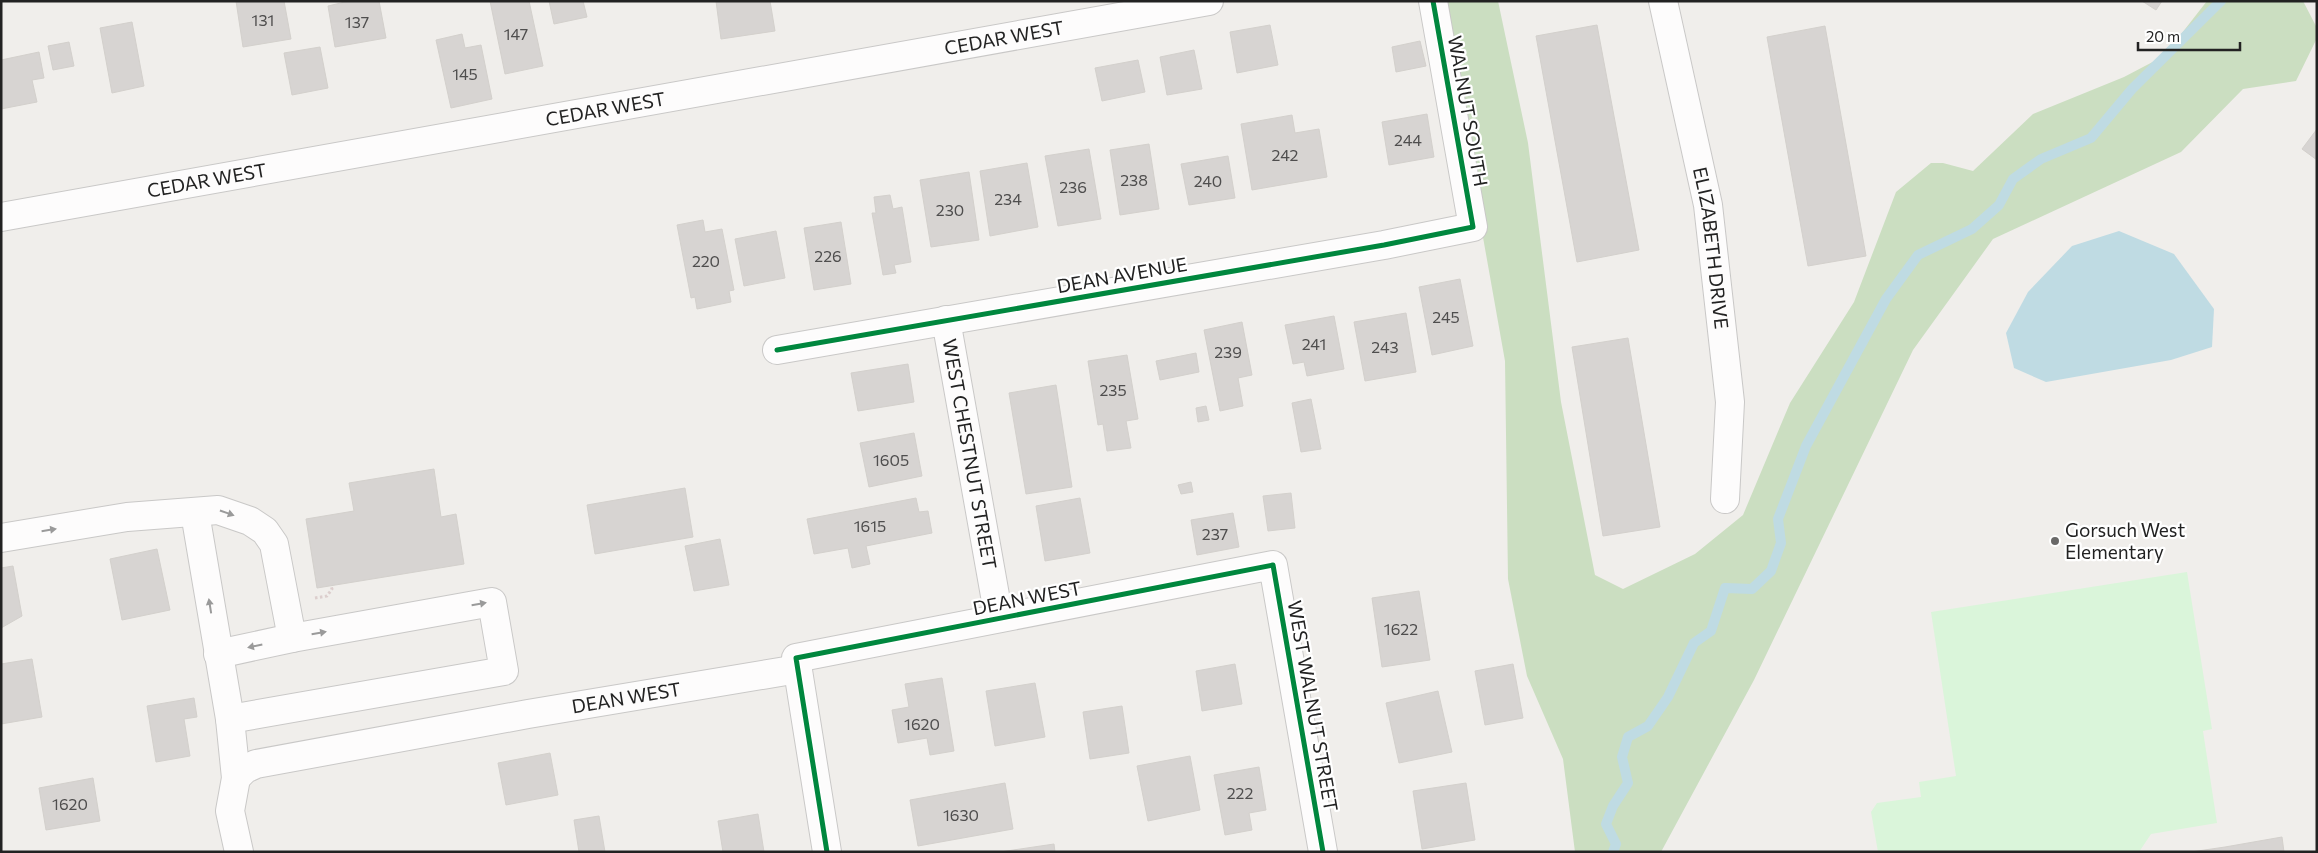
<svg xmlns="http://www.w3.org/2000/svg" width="2318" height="853" font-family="Commissioner,sans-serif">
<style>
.forest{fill:#cbdec1}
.park{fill:#daf5da}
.water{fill:#bfdbe3}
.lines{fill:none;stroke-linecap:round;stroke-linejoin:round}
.stream{stroke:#bfdbe3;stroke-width:10}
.building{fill:#d7d4d2;stroke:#d3d0cc}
.minor-casing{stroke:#c9c8c7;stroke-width:30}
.path{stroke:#dccecd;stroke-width:3;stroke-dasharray:2.5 2.5;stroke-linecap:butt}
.minor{stroke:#fdfcfc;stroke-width:28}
.cycleway-casing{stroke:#fff;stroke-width:8}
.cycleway{stroke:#00873e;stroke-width:5}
.oneway{fill:#9a9a9a}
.poi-dot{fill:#6a6968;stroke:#fff;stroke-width:2}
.labels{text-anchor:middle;stroke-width:4.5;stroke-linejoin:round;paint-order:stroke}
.number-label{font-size:16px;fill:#4f4e4e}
.street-label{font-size:19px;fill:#222;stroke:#fff}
.poi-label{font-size:19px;fill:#222;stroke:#fff;text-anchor:start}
</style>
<rect width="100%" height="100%" fill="#f0eeeb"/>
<path class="forest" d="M1441 1H1498L1528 143 1561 402 1595 575 1623 589 1695 554 1743 515 1790 403 1854 302 1896 192 1931 163H1943L1973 171 2033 114 2124 77 2164 56 2207 1H2303L2317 28V38L2296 81 2243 89 2181 152 1993 239 1913 350 1754 680 1661 852H1575L1563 759 1527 676 1508 579 1505 361Z"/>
<path class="park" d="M2187 572 2212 729 2203 731 2217 823 2151 834 2139 852H1878L1871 812 1877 803 1921 797 1919 782 1956 776 1931 612Z"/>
<path class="water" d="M2119 231 2174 254 2214 309 2212 347 2171 360 2046 382 2014 368 2006 333 2028 292 2072 246Z"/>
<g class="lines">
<path class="stream" d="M1613 852 1616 844 1606 824 1613 806 1628 783 1622 757 1628 737 1648 726 1668 697 1694 643 1711 631 1725 588 1752 589 1771 571 1781 543 1778 519 1806 446 1886 299 1918 255 1972 229 1999 205 2013 179 2041 159 2091 138 2132 89 2221 1"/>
</g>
<path class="building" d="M236 1H284L291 39 243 47Z
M349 1H379L386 38 335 47 328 6Z
M490 1H529L543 66 505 74Z
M549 1H583L587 17 554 24Z
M716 1H770L775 31 721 39Z
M2142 1H2162L2156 10Z
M132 22 144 86 112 93 100 28Z
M1270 25 1278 65 1237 73 1230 32Z
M1597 25 1639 250 1577 262 1536 36Z
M1825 26 1866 256 1808 266 1767 37Z
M462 34 465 48 481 45 492 99 451 108 436 40Z
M1420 41 1426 66 1396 72 1392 47Z
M69 42 74 66 53 70 48 46Z
M320 47 328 88 292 95 284 53Z
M1194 50 1202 89 1167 95 1160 57Z
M39 52 44 78 32 80 37 102 1 109V60Z
M1138 60 1145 92 1102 101 1095 68Z
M1427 114 1434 157 1389 165 1382 122Z
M1292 115 1295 133 1319 129 1327 177 1252 190 1241 124Z
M2317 129V160L2302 149Z
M1149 144 1159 209 1120 215 1110 150Z
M1089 149 1101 219 1058 226 1045 156Z
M1228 156 1235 198 1189 205 1181 164Z
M1027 163 1038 227 990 236 980 171Z
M969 172 979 240 931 247 920 180Z
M890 195 893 209 902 207 911 262 894 265 896 273 883 275 872 213H876L874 197Z
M703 220 705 232 722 229 734 290 729 291 731 302 697 309 695 297 691 298 677 225Z
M841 222 851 284 814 290 804 228Z
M776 231 785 278 744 286 735 239Z
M1460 279 1473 346 1432 355 1419 287Z
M1406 313 1416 372 1365 381 1354 322Z
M1334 316 1344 369 1307 376 1304 362 1293 364 1285 325Z
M1242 322 1252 375 1238 378 1243 406 1220 411 1204 330Z
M1628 338 1660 527 1603 536 1572 347Z
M1196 353 1199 372 1160 380 1156 361Z
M1127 355 1138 419 1126 421 1131 448 1107 451 1103 424 1098 425 1088 361Z
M908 364 914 402 858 411 851 373Z
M1056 385 1072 487 1026 494 1009 393Z
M1311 399 1321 449 1301 452 1292 403Z
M1206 406 1209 420 1198 422 1196 408Z
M914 433 922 476 869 487 860 443Z
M434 469 441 517 456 514 464 564 317 588 306 519 354 511 349 483Z
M1191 482 1193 492 1181 494 1178 485Z
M685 488 693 537 595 554 587 505Z
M1291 493 1295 528 1268 531 1263 496Z
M916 498 919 512 928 511 932 533 866 546 870 564 852 568 848 548 814 554 807 519Z
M1080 498 1090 553 1045 561 1036 506Z
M1233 513 1239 547 1197 555 1191 520Z
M720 539 729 585 694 591 685 546Z
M157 549 170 610 122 620 110 559Z
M13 566 22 616 1 628V568Z
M1419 591 1430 660 1382 667 1372 598Z
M32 659 42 717 1 724V664Z
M1235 664 1242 704 1202 711 1196 671Z
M1513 664 1523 718 1485 725 1475 671Z
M942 678 954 751 930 755 927 738 898 743 892 710 909 707 905 684Z
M1035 683 1045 737 995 746 986 691Z
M1438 691 1452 752 1399 763 1386 703Z
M194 698 197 717 184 719 190 756 156 762 147 706Z
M1122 706 1129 753 1090 759 1083 712Z
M550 753 558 795 506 805 498 763Z
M1190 756 1200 810 1148 821 1137 766Z
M1259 767 1266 810 1249 813 1252 830 1225 835 1214 775Z
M93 778 100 821 46 830 39 788Z
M1005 783 1013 829 918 846 910 800Z
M1466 783 1475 840 1422 849 1413 791Z
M758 814 764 852H723L718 821Z
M599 816 605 852H579L574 820Z
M2282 837 2284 852H2191L2225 847Z
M1054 844 1055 852H1000Z"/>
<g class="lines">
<defs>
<g id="minor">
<path id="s1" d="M1663 1 1708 205 1730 402 1725 499"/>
<path id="s2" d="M1 217 1209 1"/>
<path id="s3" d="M946 320 999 618"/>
<path d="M777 350 1384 245 1473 227 1433 1"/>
<path d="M195 513 230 719 236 778 230 811 239 852"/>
<path d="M1 538 127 517 218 510 250 521 265 531 274 544 292 638 492 602 504 671 230 719"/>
<path d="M218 654 292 638"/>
<path id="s4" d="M236 778 245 769 256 764 528 714 798 669"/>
<path d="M827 852 796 658 1273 565 1323 852"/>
</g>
</defs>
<use href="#minor" class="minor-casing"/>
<path class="path" d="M315 598 327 596 332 589 331 586"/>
<use href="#minor" class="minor"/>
<defs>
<path id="cycleway" d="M777 350 1384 245 1473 227 1433 1
M827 852 796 658 1273 565 1323 852"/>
</defs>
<use href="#cycleway" class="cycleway-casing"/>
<use href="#cycleway" class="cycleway"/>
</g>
<defs><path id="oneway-solid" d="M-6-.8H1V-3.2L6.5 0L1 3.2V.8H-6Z" transform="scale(1.25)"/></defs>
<g class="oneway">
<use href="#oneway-solid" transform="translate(227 513) rotate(19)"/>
<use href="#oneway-solid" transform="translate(49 530) rotate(-9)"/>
<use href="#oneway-solid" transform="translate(479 604) rotate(-10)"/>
<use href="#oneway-solid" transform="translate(210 606) rotate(-99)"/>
<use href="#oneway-solid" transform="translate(319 633) rotate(-10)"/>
<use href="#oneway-solid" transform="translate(255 646) rotate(168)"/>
</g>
<circle class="poi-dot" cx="2055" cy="541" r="5"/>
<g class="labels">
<g class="number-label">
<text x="263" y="26">131</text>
<text x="357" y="28">137</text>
<text x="516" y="40">147</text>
<text x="465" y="80">145</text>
<text x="1408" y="146">244</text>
<text x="1285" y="161">242</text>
<text x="1134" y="186">238</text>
<text x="1208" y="187">240</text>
<text x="1073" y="193">236</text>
<text x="1008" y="205">234</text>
<text x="950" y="216">230</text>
<text x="828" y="262">226</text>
<text x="706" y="267">220</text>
<text x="1446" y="323">245</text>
<text x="1314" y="350">241</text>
<text x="1385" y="353">243</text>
<text x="1228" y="358">239</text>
<text x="1113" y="396">235</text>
<text x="891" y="466">1605</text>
<text x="870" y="532">1615</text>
<text x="1215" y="540">237</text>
<text x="1401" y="635">1622</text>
<text x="922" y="730">1620</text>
<text x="1240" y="799">222</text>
<text x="70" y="810">1620</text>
<text x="961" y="821">1630</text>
</g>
<g class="street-label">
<text dy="7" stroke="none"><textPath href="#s2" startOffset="1019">CEDAR WEST</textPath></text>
<text dy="7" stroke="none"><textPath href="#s2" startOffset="614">CEDAR WEST</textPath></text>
<text transform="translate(1468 111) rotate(80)" y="7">WALNUT SOUTH</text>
<text dy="7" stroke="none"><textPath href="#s2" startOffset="209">CEDAR WEST</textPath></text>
<text dy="7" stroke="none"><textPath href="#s1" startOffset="252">ELIZABETH DRIVE</textPath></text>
<text transform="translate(1122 275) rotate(-10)" y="7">DEAN AVENUE</text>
<text dy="7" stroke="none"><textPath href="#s3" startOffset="136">WEST CHESTNUT STREET</textPath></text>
<text transform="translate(1027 598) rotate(-11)" y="7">DEAN WEST</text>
<text dy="7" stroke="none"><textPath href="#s4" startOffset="401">DEAN WEST</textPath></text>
<text transform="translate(1313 706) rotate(80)" y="7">WEST WALNUT STREET</text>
</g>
<g class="poi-label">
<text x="2065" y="537">Gorsuch West<tspan x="2065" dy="22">Elementary</tspan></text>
</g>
</g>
<rect width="2318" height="853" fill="none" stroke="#222222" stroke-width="5"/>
<path d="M2138 42v8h102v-8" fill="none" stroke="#222222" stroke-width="2.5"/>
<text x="2146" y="42" font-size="15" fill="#222222" stroke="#ffffff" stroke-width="4" paint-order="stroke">20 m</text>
</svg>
